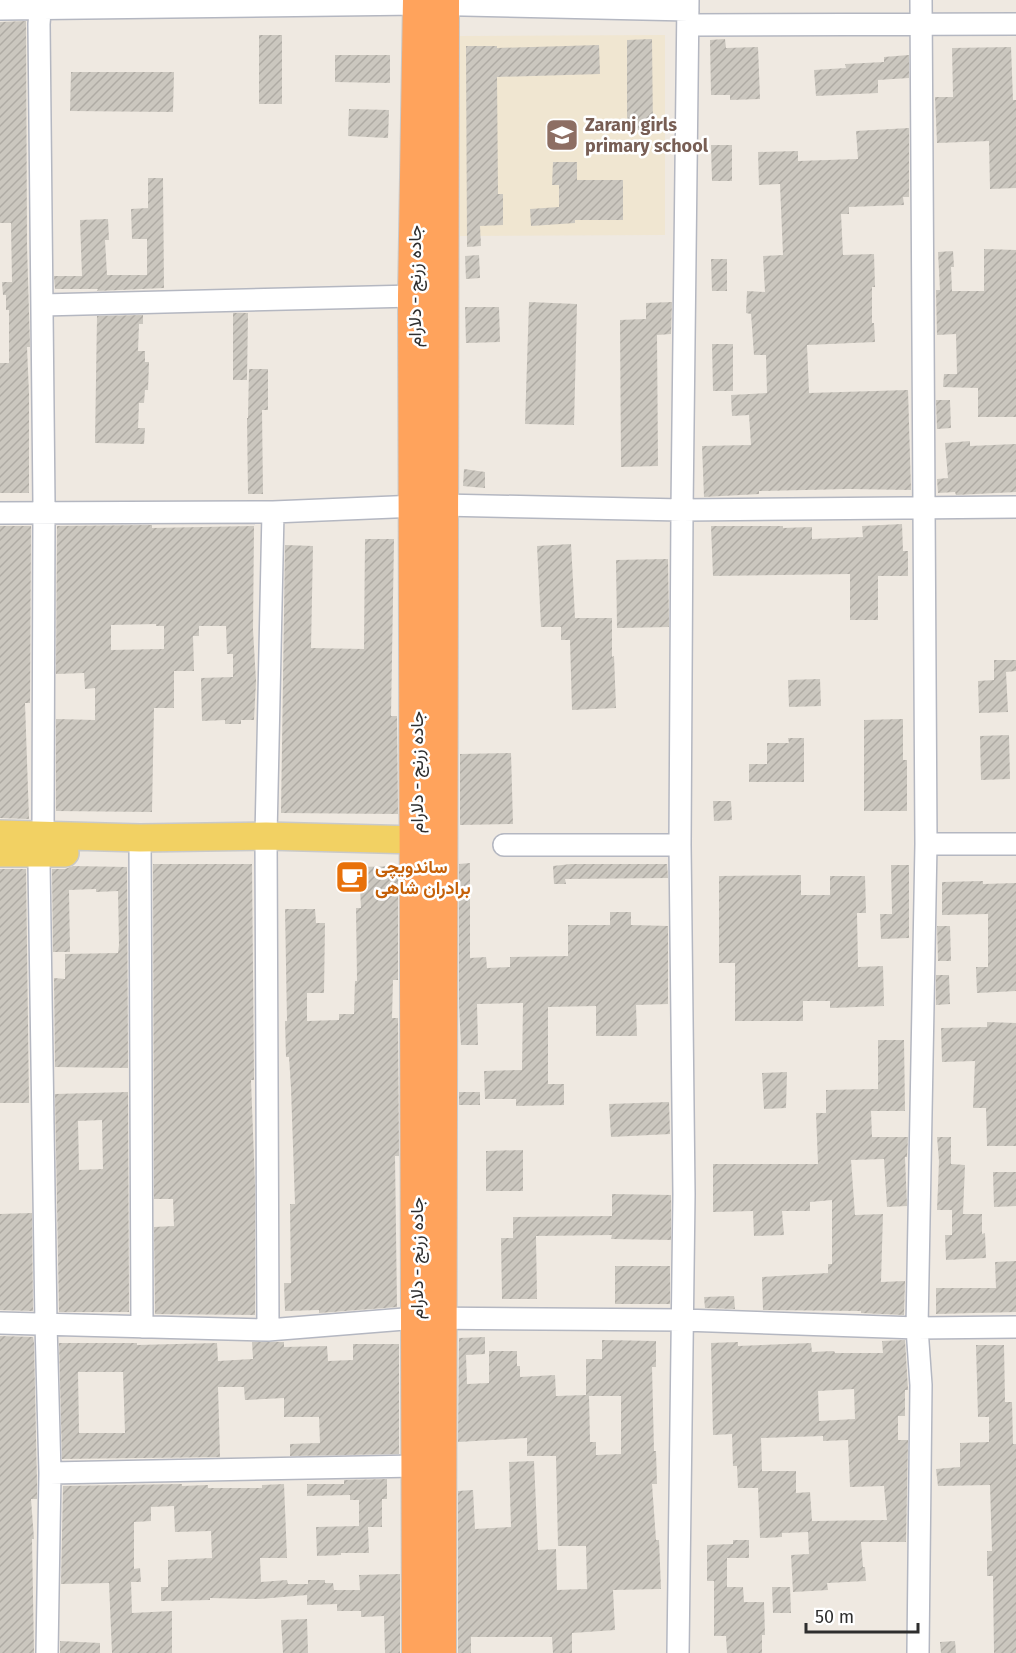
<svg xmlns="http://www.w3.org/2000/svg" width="1016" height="1653" font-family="'Fira Sans',Vazirmatn,sans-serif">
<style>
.education{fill:#f0e6d1}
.building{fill:url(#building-hatch);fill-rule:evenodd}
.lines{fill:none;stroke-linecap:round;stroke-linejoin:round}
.minor-casing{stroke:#b4b7c1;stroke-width:24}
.major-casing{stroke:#c9c9c9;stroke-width:30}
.highway-casing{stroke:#c9c9c9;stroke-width:34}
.minor{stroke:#fff;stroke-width:21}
.major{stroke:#f2d163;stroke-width:27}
.highway{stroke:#ffa35c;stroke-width:32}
.labels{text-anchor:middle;stroke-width:5;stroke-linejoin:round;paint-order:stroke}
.education-label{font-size:18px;font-weight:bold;fill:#785e54;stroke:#fff;text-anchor:start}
.street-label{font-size:18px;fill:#2e2e2e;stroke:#fff}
.food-label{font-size:18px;font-weight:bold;fill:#c56008;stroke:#fff;text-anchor:start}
</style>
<defs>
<pattern id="building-hatch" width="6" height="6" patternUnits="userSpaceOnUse" patternTransform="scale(1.5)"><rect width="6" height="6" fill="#cbc7bf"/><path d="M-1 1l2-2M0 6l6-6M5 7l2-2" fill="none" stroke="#afaba4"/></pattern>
</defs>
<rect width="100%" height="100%" fill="#efe9e1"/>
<path class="education" d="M665 35V235L460 236 459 36Z"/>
<path class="building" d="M26 21 27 245 30 347H27L29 394V493H0V363H9V310H6V295H3L2 282H12L11 223H0V22Z
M259 35H282V104H259Z
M652 39 653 130H627V40Z
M725 39 726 48 758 47 760 99 730 100V95H711L710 40Z
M599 45 600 74 497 77 498 194H503V225L480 226 481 246 467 247 466 46H497V48Z
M1011 47 1013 100H1016V188L990 189 989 141 937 143 935 97H953L952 48Z
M335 55H390V83L335 82Z
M909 55V78L878 80V93L816 96 814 70 846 68 845 64 884 62V57Z
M71 72H174L173 112 70 111Z
M349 109 389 110 388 138 348 136Z
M909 128V197H903L904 205 849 207V214H841L843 255 874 254 875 287H872V323H874L875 342 807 345 809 393 908 390 911 490 849 489 759 491V494L704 497 702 446 751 445 749 415 732 416 731 395 767 393 766 355H754L751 314 746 313 747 291 765 292 763 256 783 255 780 184 759 185 758 152 798 151V161L858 159 856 131Z
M711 145H732V181H712Z
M553 162H577V180H623V220H575V223L531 226 530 209 559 207V185H552Z
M148 178H163L164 288 97 291 98 289H55L54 276H82L80 220 108 219 109 240H105L107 275H147V239H132L131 209 148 208Z
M984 249 1016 250V417H978V388L943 387 944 374H957L956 334 937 335 936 290H940L938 252 953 251 954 267H951L952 291H984Z
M479 255 480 278 466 279 465 256Z
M711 259H727V291H712Z
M529 302 577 304 574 425 525 424Z
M672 302 671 334 657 335 658 466 621 467 620 320 646 319V303Z
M465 307H499L500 342 466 343Z
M233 313H248L247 380H233Z
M143 315V324H139L138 351H145V362H149L148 390H145L144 403H139L138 428H145L144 444 95 443 97 316Z
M712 344H733V391H713Z
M249 369H268V410H262L263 494H248L247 418H248Z
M936 400H950L951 428 937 429Z
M970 441V446L1016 444V492L956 495 955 492 938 493 937 479 948 478 945 443Z
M464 469 485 472V488L463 486Z
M902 524 903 551H908V576H878V620H850V574L713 576 711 526H783V528L812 527V539L863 537 862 526Z
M152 525V528L254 526 253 630 256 681 254 720H241V724H225V720L202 721 201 678 233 677V654H227L226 626H199V636H193L194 671H174V708H154L152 812 56 811V719L95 720V688L85 689 84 673 56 674 57 526ZM156 624V626H164V649L111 650V625Z
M0 526H31L30 703H25L29 819 0 818Z
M365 539H394L391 716H397L398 814 281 813 285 545 313 546 311 648 364 649Z
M571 544 575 618H612V657L614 656 616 708 572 710 570 640H561V627H541L537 546Z
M668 559 669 627 617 628 616 560Z
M994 660H1016V671L1006 672 1008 712 979 713 978 681 994 680Z
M820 679 821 706 789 707 788 680Z
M903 719V760H907V811H864V720Z
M1009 735 1010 779 981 780 980 736Z
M788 738H804V782H749V764H767V743H789Z
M511 753 513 824 460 825V754Z
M713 801H731L732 820 714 821Z
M470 863V958L486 957 487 968 510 967V957L568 956V925H610V912H631V925L668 926V1004L636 1005 637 1036H596V1006L548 1007V1084H564V1105L516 1106V1099H485L484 1071 522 1070 523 1003 477 1004 478 1045H461L459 1004V864Z
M153 864H252L254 1080H251L255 1185V1315L155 1314 154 1227 174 1226 173 1199H154Z
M571 864H667L668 878 565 879 566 884H554L553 866Z
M891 865H909V938L881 939 880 914H892Z
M73 866 127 867 128 1068 55 1067 54 978 65 979V954L118 953 119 945 118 891 96 892V889L69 890 70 952H53L52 869H65Z
M398 866V980H393L392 1018H398L399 1156H395L397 1307 319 1313V1310L285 1311 284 1283H291L290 1204H295L291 1088 289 1057H286L285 1021H287L285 909H315L316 923H325L324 993H307V1021L339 1020V1014H354L355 981H357L356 908H361L359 867Z
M0 869H26L29 1103H0Z
M801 875V895H830V876H865L866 913H857L858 967 883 966 884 1006 830 1008V1001H803V1021H735V963H719V876Z
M983 881V884L1016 883V991L977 993 976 967H988V914L942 915V882Z
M937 926H950L951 961H938Z
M936 975H949L950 1004 936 1005Z
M987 1022 1016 1023V1146H987L986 1108H973L975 1061 942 1062 941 1028 987 1027Z
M878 1040H904L905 1111H871L872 1137H908L907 1157H905L907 1206 887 1207 884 1159 851 1160 855 1215 883 1214 881 1282 905 1281 904 1315 861 1313V1311L763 1310 762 1277 828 1273V1264H832V1200L810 1202V1211H782L784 1235 754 1236 753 1211 713 1212V1164H818L816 1113H826V1090L878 1089Z
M787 1072 786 1108 764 1109 762 1073Z
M128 1092 129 1312H59L55 1094ZM102 1120 103 1169 79 1170 78 1121Z
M459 1092H480V1105H459Z
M669 1102 670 1134 611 1137 609 1104Z
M937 1137H951V1164L965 1165 963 1214H982V1234L985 1233 986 1258 946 1260 945 1235H952V1210H937L939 1161Z
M523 1150V1191H486V1151Z
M993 1172H1016V1206L994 1207Z
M612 1194 671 1195V1240L611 1239 612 1235 536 1236 537 1299H502L501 1238H513V1217L612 1216Z
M32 1213 33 1311 0 1310V1214Z
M1016 1261V1312L936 1314V1288H996L995 1262Z
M615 1266H670V1304H615Z
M734 1296 735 1309 705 1308 704 1297Z
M0 1336 33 1337 34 1343 37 1483V1499H31L34 1539H32L34 1653H0Z
M485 1337V1354L466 1355 467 1384 489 1383V1351H517V1366H520V1377L555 1375 556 1396 586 1395V1359H602V1340L656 1341V1367H652L654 1451H656L657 1484H652L656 1540H659L661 1589 613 1590 615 1630 572 1633V1653H553L552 1637H471V1653H458V1491L473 1490 475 1529 511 1527 509 1462 534 1461 538 1550 556 1549 557 1590 587 1589 586 1546H558L556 1456H527V1438L458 1442 459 1338ZM589 1396H621V1454L596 1455V1442H590Z
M905 1340 908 1390H905V1416H898V1440H908L906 1542H861L863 1567H865L866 1581 827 1583 828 1590 793 1592 791 1555 809 1554 808 1532 782 1533V1537L760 1538 758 1488H738L737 1466H733L732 1434 713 1435 711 1343 738 1342V1346L811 1343 812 1352 834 1351 835 1353H883L882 1341ZM854 1389 855 1419 819 1421 818 1391ZM823 1436V1441L848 1440 850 1487 884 1486 887 1520 812 1521 810 1492 796 1493V1471H762L761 1438Z
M252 1342H284V1347L327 1346 328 1361 353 1360V1344H399V1454L290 1456V1444L320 1443 319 1417H284V1398L245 1400 244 1387H218L220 1457 62 1459 59 1343H137V1345L217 1343 218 1361 253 1359ZM78 1372H123L125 1433H79Z
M976 1345H1004L1005 1402H1012L1013 1444H1016V1653H994L993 1576H987V1551H992L990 1485 938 1486 936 1469 960 1467V1443L989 1442V1417H978Z
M387 1479V1499H382V1527H368L369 1553H341V1555L317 1556 316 1527 359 1526V1500H350V1495L307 1496V1484H344V1480Z
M182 1484V1486L208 1485V1488H262V1485L284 1484 287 1558H260L261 1582 287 1580 288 1584H308V1580H325V1583H333L334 1590H360L359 1575 400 1574V1653H385L384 1616 361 1617V1611H337V1604L307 1605V1595L259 1599 210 1598V1600L161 1601V1587H168V1560L212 1558 211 1531 175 1532 174 1506 151 1507V1521L134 1522V1569L140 1568 141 1582H131L132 1613 172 1611V1653H112L109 1583 61 1584 63 1486Z
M733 1540H749V1558H727V1587H743L744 1602H764L765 1635H762V1653H727L726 1636H714V1581H707V1545L733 1544Z
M772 1587H790L791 1613H773Z
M307 1619 308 1653H283L281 1620Z
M60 1641 100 1643V1653H60Z
M955 1641 956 1653H941L940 1642Z"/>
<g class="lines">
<defs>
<path id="minor" d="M41 0 39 24 44 504 43 835 39 863 46 1324 50 1473 47 1653
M0 9 419 4 688 10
M688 25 1016 24
M42 305 414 296
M0 513 273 512 442 505 682 510 1016 507
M140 838 142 1327
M926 844H1016
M504 845H680
M0 1323 268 1330 417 1318 683 1320 917 1328 1016 1327
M268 1330 266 836 273 512
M50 1473 417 1466
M678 1653 684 1194 680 845 682 510 688 0
M918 1653 921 1385 917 1328 926 844 921 0"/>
<path id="major" d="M0 834 140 838 266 836 417 840 438 839
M0 853H65"/>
<path id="highway" d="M418 1653 414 296 419 0
M440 1653 443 0"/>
</defs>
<use href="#minor" class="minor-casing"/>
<use href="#major" class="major-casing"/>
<use href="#highway" class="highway-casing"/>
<use href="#minor" class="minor"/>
<use href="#major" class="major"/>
<use href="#highway" class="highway"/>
</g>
<defs>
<symbol id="school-square" viewBox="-11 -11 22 22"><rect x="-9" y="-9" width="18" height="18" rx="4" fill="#8d6e63" stroke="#fff"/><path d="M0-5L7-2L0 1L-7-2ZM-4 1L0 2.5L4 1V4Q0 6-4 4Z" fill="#fff"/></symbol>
<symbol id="cafe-square" viewBox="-11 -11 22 22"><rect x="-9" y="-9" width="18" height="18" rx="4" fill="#e8710a" stroke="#fff"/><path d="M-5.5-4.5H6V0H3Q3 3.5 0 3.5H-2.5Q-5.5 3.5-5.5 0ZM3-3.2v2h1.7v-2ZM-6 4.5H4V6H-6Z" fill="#fff"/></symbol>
</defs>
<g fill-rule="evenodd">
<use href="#school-square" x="543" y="116" width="38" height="38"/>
<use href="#cafe-square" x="333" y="858" width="38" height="38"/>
</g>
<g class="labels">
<g class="education-label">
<text x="585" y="131">Zaranj girls<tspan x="585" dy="21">primary school</tspan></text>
</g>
<g class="street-label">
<text transform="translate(415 286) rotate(-90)" y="6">جاده زرنج - دلارام</text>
<text transform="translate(417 772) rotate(-90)" y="6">جاده زرنج - دلارام</text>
<text transform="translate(417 1258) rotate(-90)" y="6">جاده زرنج - دلارام</text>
</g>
<g class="food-label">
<text x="375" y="873">ساندویچی<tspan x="375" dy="21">برادران شاهی</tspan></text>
</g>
</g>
<path d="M806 1623v9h112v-9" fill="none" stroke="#2e2e2e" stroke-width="3"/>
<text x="815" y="1623" font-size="18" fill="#2e2e2e" stroke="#ffffff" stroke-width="4.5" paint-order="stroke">50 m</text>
</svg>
